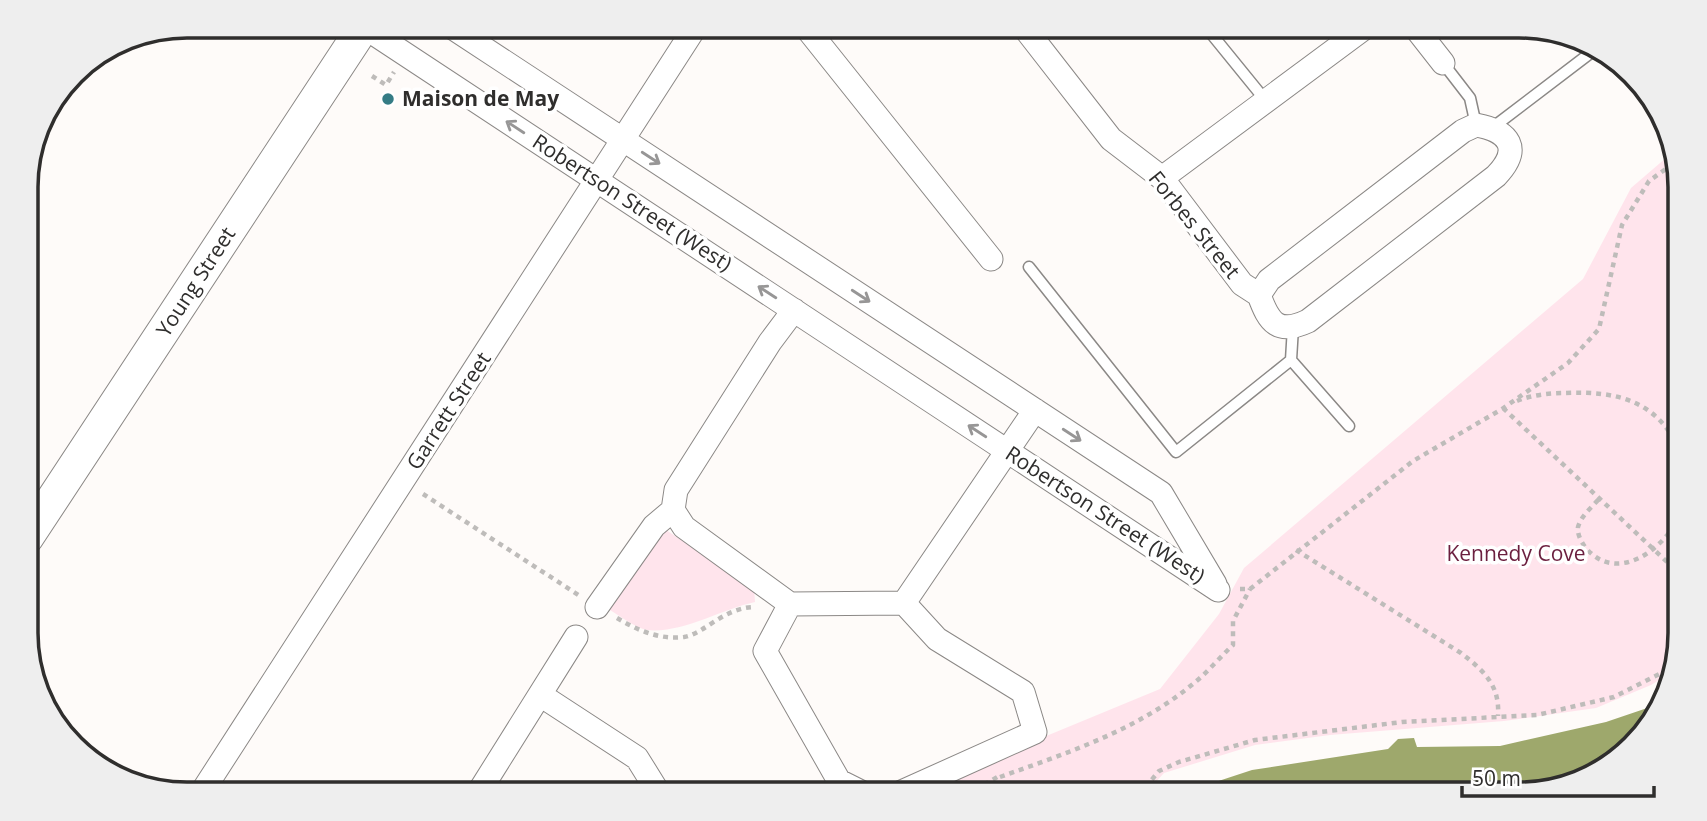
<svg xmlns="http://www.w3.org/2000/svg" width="1707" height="821" font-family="'Open Sans',sans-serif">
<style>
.green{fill:#ffe4ec}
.water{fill:#9ea86c}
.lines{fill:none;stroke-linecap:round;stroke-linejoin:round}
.lane-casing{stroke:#8b8886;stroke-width:13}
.street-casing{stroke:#8b8886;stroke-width:25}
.secondary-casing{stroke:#8b8886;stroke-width:34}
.path{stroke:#bebcba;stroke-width:4.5;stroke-dasharray:5 5;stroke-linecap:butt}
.lane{stroke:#fff;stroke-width:10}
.street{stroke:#fff;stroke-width:23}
.secondary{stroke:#fff;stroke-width:32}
.oneway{stroke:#979696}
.poi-dot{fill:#357c85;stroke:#fff;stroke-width:2.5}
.labels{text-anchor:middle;stroke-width:7;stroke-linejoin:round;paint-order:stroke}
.poi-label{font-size:21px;font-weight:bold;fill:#2f2e2d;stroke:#fff;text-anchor:start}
.street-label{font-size:21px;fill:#2f2e2d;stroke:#fff}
.park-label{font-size:21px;fill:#6b1f3f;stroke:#fff}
.rim{fill:none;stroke:#2f2e2d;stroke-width:3.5}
</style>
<rect width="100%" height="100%" fill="#fefbf9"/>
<path class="green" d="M1674 151 1679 167 1681 634 1672 672 1651 685 1596 708 1504 721 1330 735 1255 745 1164 773 1144 795H903L1160 689 1219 614 1244 568 1583 279 1631 188Z
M666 530 754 588 755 602C722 609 681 634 647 630 635 628 619 615 608 609Z"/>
<path class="water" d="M1665 702 1610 767 1530 794 1176 795 1252 770 1388 749 1398 739 1414 738 1417 747 1500 746 1606 722Z"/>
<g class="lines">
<defs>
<path id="lane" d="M1205 26 1266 101
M1443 63 1470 98 1476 125
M1492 128 1597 48
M1029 267 1176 452 1291 360 1293 327
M1291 360 1349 426"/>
<path id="street" d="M450 26 1161 493 1215 584
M805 26 991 259
M1023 26 1111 139 1162 178 1242 284 1259 295
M1414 26 1443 63
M364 27 1218 590
M1476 125C1510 131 1522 149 1496 176L1308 321C1278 335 1269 323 1259 295L1269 280 1463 131Z
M1162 178 1367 26
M794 310 770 342 676 490 673 510 684 527 790 604 904 603 1035 410
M790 604 765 651 839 781 867 795
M597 607 654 526 673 510
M542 696 637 758 660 795
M200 795 696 26
M477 795 576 637
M895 795 1035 732 1023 692 937 639 904 603"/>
<path id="secondary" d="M27 538 364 26"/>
</defs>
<use href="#lane" class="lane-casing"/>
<use href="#street" class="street-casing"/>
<use href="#secondary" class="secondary-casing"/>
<path class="path" d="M302 26 312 32
M372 76 386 85 394 72
M1517 401C1531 395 1550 393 1566 393 1617 391 1656 400 1680 450
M1503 408 1681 575
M423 494 580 596
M1598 500C1591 508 1581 516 1578 527 1577 534 1581 541 1585 547 1617 586 1666 548 1680 514
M1296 550 1461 653C1484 671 1500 685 1498 716
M1240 589H1250L1413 461 1502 409 1568 363 1599 329 1622 225 1649 181 1677 161
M617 618C637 630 659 640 684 637 704 634 723 608 754 607
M1000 777C1067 753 1138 730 1194 683 1208 672 1220 657 1233 645V621L1250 589
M967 795 999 776
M1139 795 1159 771 1179 762 1255 740 1402 722 1537 715 1614 697 1673 667"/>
<use href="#lane" class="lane"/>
<use href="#street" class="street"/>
<use href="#secondary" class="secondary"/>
</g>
<defs><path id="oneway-shaft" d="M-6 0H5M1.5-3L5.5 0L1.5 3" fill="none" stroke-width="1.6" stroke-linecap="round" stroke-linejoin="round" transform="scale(1.75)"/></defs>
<g class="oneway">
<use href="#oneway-shaft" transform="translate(515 127) rotate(-147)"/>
<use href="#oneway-shaft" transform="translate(651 158) rotate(33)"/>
<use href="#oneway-shaft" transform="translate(767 292) rotate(-147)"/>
<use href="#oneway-shaft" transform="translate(861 296) rotate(33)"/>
<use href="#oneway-shaft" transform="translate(977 431) rotate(-147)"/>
<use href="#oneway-shaft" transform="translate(1072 435) rotate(33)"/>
</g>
<circle class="poi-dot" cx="388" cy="99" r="7"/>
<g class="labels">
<g class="poi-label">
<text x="402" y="106">Maison de May</text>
</g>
<g class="street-label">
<text transform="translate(632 203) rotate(33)" y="7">Robertson Street (West)</text>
<text transform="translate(1194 225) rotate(51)" y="7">Forbes Street</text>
<text transform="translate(196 282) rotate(-57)" y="7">Young Street</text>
<text transform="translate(449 411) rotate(-57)" y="7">Garrett Street</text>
<text transform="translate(1105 515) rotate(33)" y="7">Robertson Street (West)</text>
</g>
<g class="park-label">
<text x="1516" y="561">Kennedy Cove</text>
</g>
</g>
<path d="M0 0H1707V821H0ZM187 38H1519A149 149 0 0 1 1668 187V633A149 149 0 0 1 1519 782H187A149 149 0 0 1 38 633V187A149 149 0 0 1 187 38Z" fill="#eee" fill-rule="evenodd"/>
<path class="rim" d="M187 38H1519A149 149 0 0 1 1668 187V633A149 149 0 0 1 1519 782H187A149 149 0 0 1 38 633V187A149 149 0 0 1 187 38Z"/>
<path d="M1462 786v10h192v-10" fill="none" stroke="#2f2e2d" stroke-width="3.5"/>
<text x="1472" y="786" font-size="21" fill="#2f2e2d" stroke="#ffffff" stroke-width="5" paint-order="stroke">50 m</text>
</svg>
